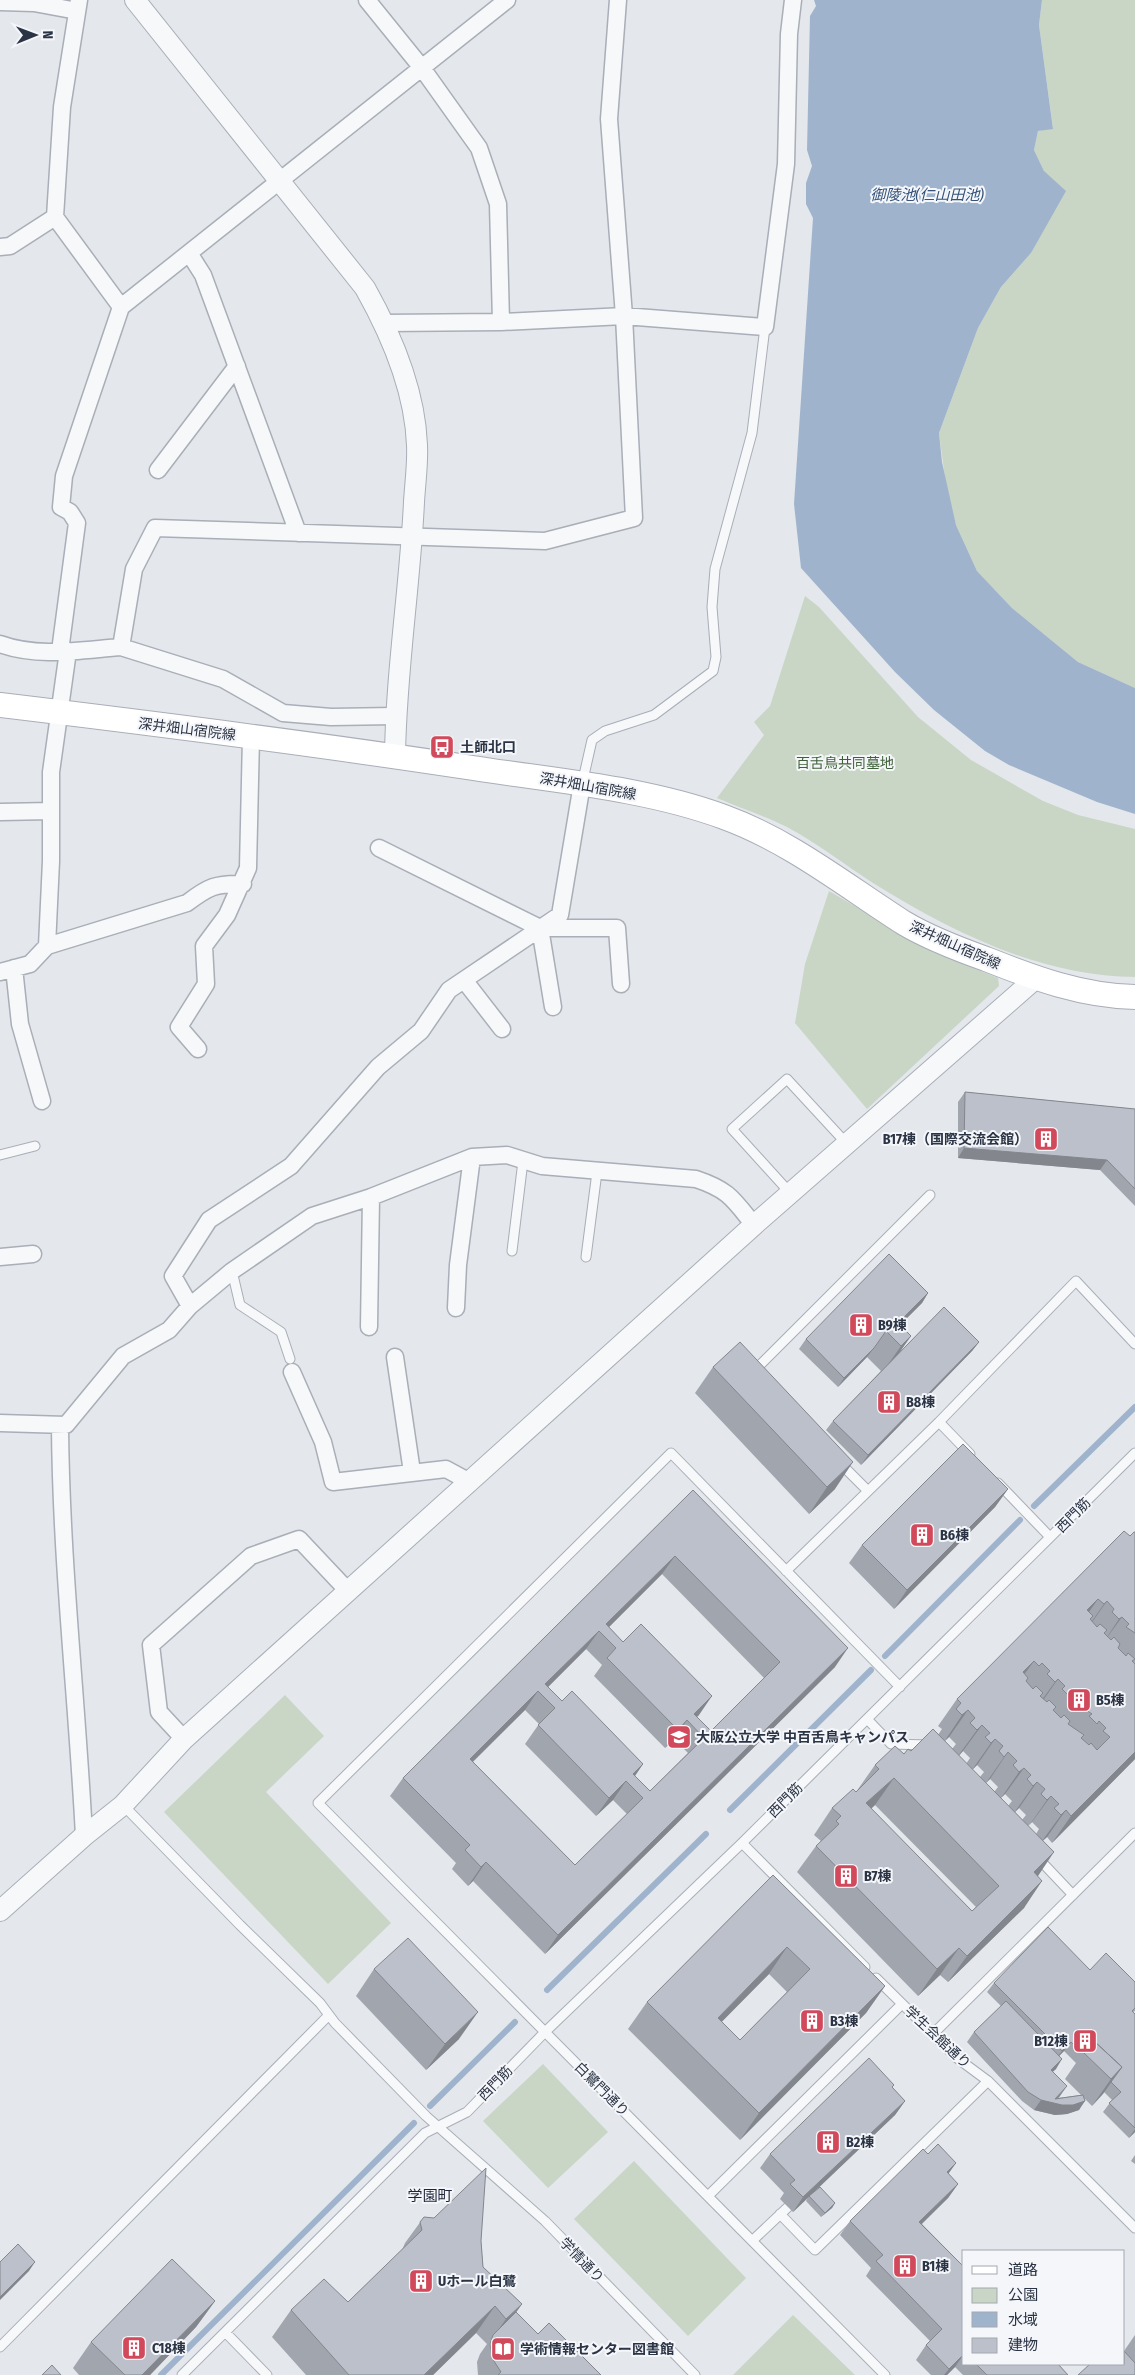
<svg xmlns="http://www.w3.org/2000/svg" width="1135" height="2375" font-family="'Fira Sans Condensed','Noto Sans JP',sans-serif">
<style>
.green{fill:#c9d6c5}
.water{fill:#9fb4cc}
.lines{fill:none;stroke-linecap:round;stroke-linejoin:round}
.stream{stroke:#9fb4cc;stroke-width:6}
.service-casing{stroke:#a9aeb7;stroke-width:11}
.minor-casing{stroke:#a9aeb7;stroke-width:19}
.tertiary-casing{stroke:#a9aeb7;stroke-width:22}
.secondary-casing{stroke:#a9aeb7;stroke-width:26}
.service{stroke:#f7f8fa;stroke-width:9}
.minor{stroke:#f7f8fa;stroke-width:16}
.tertiary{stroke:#f7f8fa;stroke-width:20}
.secondary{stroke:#fff;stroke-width:24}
.wall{fill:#a1a5ae;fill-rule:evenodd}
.shaded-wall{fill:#83868d}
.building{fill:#bbc0ca;stroke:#83868d;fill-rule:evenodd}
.labels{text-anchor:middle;stroke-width:4;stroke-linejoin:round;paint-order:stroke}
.street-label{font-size:14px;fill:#2b3445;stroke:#f4f6f9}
.poi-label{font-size:14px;font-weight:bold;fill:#2b3445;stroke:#f4f6f9;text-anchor:start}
.park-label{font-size:14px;fill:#3f6138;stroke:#f4f6f9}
.water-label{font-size:15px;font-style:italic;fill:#34527a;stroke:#f4f6f9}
.neighbourhood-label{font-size:15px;fill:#1d2536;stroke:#f4f6f9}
</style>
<rect width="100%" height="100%" fill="#e4e7ec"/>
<path class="green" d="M1042 0H1135V688L1078 662 1012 608 977 571 956 525 946 485 939 433 978 328 1001 287 1031 253 1045 224 1044 171 1034 150 1038 131 1053 128 1039 25Z
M805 596 819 607 918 717 971 760 1043 801 1078 815 1135 829V977C1040 976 952 932 873 883 845 865 817 843 787 827 765 816 740 808 717 798L764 735 754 722 770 706Z
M829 891 932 951 998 978 999 986 867 1109 795 1023 805 964Z
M285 1695 324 1736 266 1792 391 1923 328 1984 164 1812Z
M543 2064 608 2132 548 2188 483 2121Z
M634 2161 746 2278 688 2336 574 2219Z
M793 2315 855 2375H733Z"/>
<path class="water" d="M814 0H1042L1039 25 1053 129 1038 131 1034 150 1044 171 1066 191 1031 253 1001 287 978 328 939 433 942 462 956 525 977 571 1012 608 1078 662 1135 688V814L1097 802 1009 765 985 751 934 710 895 672 801 568 794 504 813 218 806 204V183L812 166 807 150 810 16 816 6Z"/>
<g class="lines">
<path class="stream" d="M1034 1506 1135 1407
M885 1656 1020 1520
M730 1810 871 1670
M547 1990 706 1834
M430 2106 515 2022
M161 2375 414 2123"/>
<defs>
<path id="service" d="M582 784 592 740 605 731 654 715 713 671 716 657 712 607 715 569 752 433 765 327
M0 1155 35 1146
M791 1194 732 1129 787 1079 847 1144
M512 1251 523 1161
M586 1257 597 1172
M232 1271 240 1305 281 1332 290 1359
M753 1372 930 1195
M939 1422 970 1454
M840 1463 868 1491
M998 1483 1050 1537
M786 1571 939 1422 1076 1281 1135 1344
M867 1719 891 1744 929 1745
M123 1805 240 1925 320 2003 335 2023 426 2116 545 2221 695 2375
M742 1843 865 1967
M1038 1858 1073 1895
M876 1978 957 2058 988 2081 1135 2228
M933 2034 1135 1833
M708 2196 902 2004
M780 2214 815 2250 988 2081
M752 2241 788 2207
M226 2333 267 2375
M0 2347 329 2015
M182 2375 425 2133 467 2112 545 2032 742 1843 1135 1453
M885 2375 318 1803 671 1453 900 1687"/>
<path id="minor" d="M79 0 62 107 55 217 121 307
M367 0 422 68 479 148 498 204 501 322
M0 2 34 3 77 11
M0 247 10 246 55 217
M189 253 203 275 298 533
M384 323 501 322 624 316 765 327 786 164 789 34 793 0
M158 470 237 366
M0 644C38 658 81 650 121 647L134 569 155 528 545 541 634 518 624 316 609 119 618 0
M121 647 223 679 283 713 331 717 395 716
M60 651 77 523 70 512 61 507 64 476 121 307 507 0
M0 812 51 811
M379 848 540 928H617L621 984
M540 928 553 1007
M47 946 187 903C208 887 216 883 243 884
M14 968 20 1024 42 1101
M0 972 30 964 47 946 51 861V772L68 651
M464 980 502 1029
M198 1049 179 1027 206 984 204 946 227 915 248 868 251 737
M0 1257 33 1254
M190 1306 173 1276 209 1220 291 1166 378 1067 421 1031 449 990 560 915 582 784
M456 1308 458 1265 472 1157
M369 1327 371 1197
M395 1357 412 1472
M292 1372 323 1442 333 1482 446 1469 470 1482
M0 1423 66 1425 123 1356 169 1330 190 1306 232 1271 312 1216 371 1197 472 1157 507 1155 542 1166 696 1179C729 1190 733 1199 754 1225
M60 1426C61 1563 77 1699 84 1836
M184 1739 159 1712 151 1645 251 1556 299 1539 348 1591"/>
<path id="tertiary" d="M135 0 365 288C392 336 415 390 417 445 418 464 415 484 414 502 410 587 396 671 395 756
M0 1911 84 1836 123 1805 184 1739 754 1225 1035 979"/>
<path id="secondary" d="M0 705C158 724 316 744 473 768 556 781 645 788 724 817 790 841 846 886 904 923 929 938 958 949 986 959 1034 978 1082 996 1135 997"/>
</defs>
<use href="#service" class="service-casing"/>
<use href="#minor" class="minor-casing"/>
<use href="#tertiary" class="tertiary-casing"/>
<use href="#secondary" class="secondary-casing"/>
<use href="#service" class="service"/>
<use href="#minor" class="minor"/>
<use href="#tertiary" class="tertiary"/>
<use href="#secondary" class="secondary"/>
</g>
<path class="wall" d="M965 1092 1135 1109V1206L1100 1170 958 1158V1102Z
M928 1293 922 1303 900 1325 911 1336 899 1353 979 1342 972 1351 861 1465 826 1430 833 1421 881 1371 867 1357 838 1387 799 1349 806 1339Z
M713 1367 835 1489 809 1514 695 1393Z
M1008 1489 995 1507 894 1609 849 1563 862 1545Z
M693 1490 835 1667 545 1954 473 1881 468 1886 452 1869 456 1863 390 1796 403 1778ZM662 1574 764 1678 711 1731 697 1717 699 1715 623 1642 609 1627ZM586 1649 602 1665 594 1676 665 1748 674 1739 688 1753 650 1791 635 1776 643 1764 562 1701 548 1687ZM525 1710 539 1724 525 1744 596 1816 613 1800 627 1814 575 1865 473 1762Z
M1135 1532V1759L1052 1843 1047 1837 1043 1841 1038 1876 1024 1908 948 1982 940 1975 918 1996 797 1872 816 1846 821 1841 814 1835 832 1808 856 1792 875 1765 911 1751 938 1735 942 1729 938 1726 957 1699 1130 1536ZM949 1737 956 1744 952 1749 944 1741ZM963 1751 970 1758 966 1764 959 1756ZM977 1765 984 1772 980 1777 972 1770ZM990 1779 998 1787 994 1792 986 1783ZM1005 1794 1012 1801 1008 1806 1001 1798ZM875 1805 976 1907 972 1911 871 1809ZM1019 1808 1026 1815 1022 1820 1015 1812ZM1032 1822 1039 1829 1036 1834 1028 1826Z
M773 1875 885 1986 866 2013 740 2140 628 2029 647 2002ZM769 1974 787 1992 740 2040 721 2022Z
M374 1969 459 2039 426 2070 356 1996Z
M1090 1970 1135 1982V2011L1133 2012 1135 2014V2132L1129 2138 1103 2112 1112 2100 1104 2092 1092 2106 1084 2098 1079 2110 1067 2114 1055 2115 1034 2110 1022 2101 967 2042 974 2032 1001 2006 987 1992 994 1983ZM1064 2051 1076 2063 1065 2079 1081 2095 1058 2098 1060 2096 1052 2072 1056 2069 1059 2056Z
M892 2087 905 2101 895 2115 793 2212 780 2199 784 2193 760 2168 770 2154Z
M928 2154 956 2163 948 2174 958 2184 948 2198 922 2224 964 2267V2364H1058L1068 2375H963L955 2367 947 2375H931L916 2360 926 2345 930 2341 866 2276 871 2268 840 2235 850 2221Z
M1135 2155V2164L1131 2161Z
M809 2196 835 2203 832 2208 821 2217 806 2201Z
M424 2217 481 2241 483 2267 522 2304 516 2312 538 2334 601 2375H478L477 2362 480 2354 487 2344 476 2333 433 2375H306L272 2337 291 2310 348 2302 402 2250 405 2243Z
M215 2301 196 2327 150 2375H79L73 2368 91 2342Z
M1135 2335V2375L1124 2351Z"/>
<path class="shaded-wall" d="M964 1148 1107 1160 1100 1170 958 1158Z
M928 1293 922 1303 890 1335 888 1333Z
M911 1336 892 1363 882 1373 901 1346Z
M979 1342 972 1351 861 1465 868 1455Z
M874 1348 867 1357 838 1387 844 1378Z
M853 1462 835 1489 809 1514 827 1487Z
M1008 1489 995 1507 894 1609 907 1590Z
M675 1556 662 1574 602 1634 606 1624Z
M1098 1599 1080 1625 1087 1610Z
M1107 1601 1088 1628 1085 1631 1104 1604Z
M1122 1617 1103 1643 1101 1646 1119 1619Z
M599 1631 586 1649 541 1694 545 1684Z
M848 1648 835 1667 545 1954 558 1935Z
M1034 1661 1015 1687 1023 1672Z
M1058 1679 1039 1706 1036 1708 1055 1682Z
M538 1691 525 1710 457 1777 470 1759Z
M712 1696 699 1715 690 1723 694 1714Z
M968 1710 949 1737 944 1742 962 1715Z
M687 1720 674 1739 665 1748 678 1730Z
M982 1725 963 1751 958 1756 977 1730Z
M995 1739 977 1765 972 1770 991 1743Z
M1008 1752 990 1779 986 1783 1004 1757Z
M1135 1752V1759L1052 1843 1071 1816Z
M643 1764 630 1783 633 1774Z
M1024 1768 1005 1794 1001 1798 1019 1772Z
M894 1778 875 1805 847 1830 866 1803Z
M626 1781 613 1800 596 1816 609 1798Z
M1037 1782 1019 1808 1014 1813 1033 1786Z
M1051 1796 1032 1822 1028 1827 1047 1800Z
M1066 1810 1047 1837 1042 1841 1061 1815Z
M1054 1852 1036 1879 1034 1872Z
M486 1862 473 1881 468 1886 481 1867Z
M1042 1881 1024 1908 948 1982 967 1956Z
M787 1947 769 1974 699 2045 718 2018Z
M959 1948 940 1975 918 1996 937 1969Z
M885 1986 866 2013 740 2140 759 2113Z
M478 2012 459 2039 426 2070 445 2044Z
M1071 2042 1064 2051 1055 2060 1062 2051Z
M1062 2059 1056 2069 1044 2080 1051 2070Z
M1122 2067 1103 2094 1092 2106 1111 2079Z
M1067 2086 1060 2096 1053 2103 1085 2101 1079 2110 1067 2114 1055 2115 1034 2110 1041 2100 1055 2099Z
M905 2101 895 2115 793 2212 803 2197Z
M1135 2129V2132L1129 2138Z
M956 2163 946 2177 947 2172Z
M958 2184 948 2198 909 2236 919 2222Z
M835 2203 832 2208 821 2217Z
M35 2262 29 2271 0 2300V2297Z
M215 2301 196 2327 150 2375H142Z
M522 2304 503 2331 491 2340 506 2319Z
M495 2306 476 2333 433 2375H424Z
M964 2354 955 2367 947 2375H944L949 2369Z"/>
<path class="building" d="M965 1092 1135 1109V1189L1107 1160 964 1148Z
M889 1254 928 1293 898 1323 896 1321 886 1331 874 1348 844 1378 806 1339Z
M944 1307 979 1342 868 1455 833 1421Z
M896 1321 911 1336 901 1346 886 1331Z
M740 1342 853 1462 827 1487 713 1367Z
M963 1444 1008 1489 907 1590 862 1545Z
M693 1490 848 1648 558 1935 486 1862 481 1867 465 1850 470 1845 403 1778ZM675 1556 780 1662 711 1731 694 1714 712 1696 641 1624 623 1642 606 1624ZM599 1631 616 1648 607 1658 678 1730 687 1720 704 1738 650 1791 633 1774 643 1764 572 1691 562 1701 545 1684ZM538 1691 555 1708 538 1725 609 1798 626 1781 643 1798 575 1865 470 1759Z
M1124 1531 1130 1536 1134 1532H1135V1633L1126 1627 1129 1624 1122 1617 1119 1619 1112 1612 1114 1609 1107 1601 1104 1604 1098 1599 1087 1610 1093 1616 1090 1619 1097 1627 1100 1624 1107 1630 1104 1633 1111 1640 1114 1637 1120 1644 1118 1648 1126 1656 1128 1653 1135 1659 1132 1661 1135 1664V1752L1071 1816 1066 1810 1061 1815 1054 1808 1059 1804 1051 1796 1047 1800 1041 1794 1045 1789 1037 1782 1033 1786 1027 1779 1031 1775 1024 1768 1019 1772 1013 1765 1017 1761 1008 1752 1004 1757 999 1751 1003 1746 995 1739 991 1743 985 1737 990 1733 982 1725 977 1730 970 1723 975 1718 968 1710 962 1715 956 1709 961 1703 957 1699ZM1034 1661 1039 1666 1042 1663 1050 1671 1047 1674 1055 1682 1058 1679 1065 1686 1062 1689 1068 1695 1070 1692 1078 1701 1076 1703 1092 1714 1089 1716 1097 1724 1099 1721 1106 1728 1103 1731 1110 1737 1097 1750 1091 1743 1089 1745 1081 1738 1084 1735 1068 1724 1070 1721 1064 1715 1061 1718 1053 1710 1056 1707 1049 1700 1047 1702 1040 1696 1043 1693 1036 1686 1033 1689 1026 1681 1028 1678 1023 1672Z
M933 1729 1054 1852 1034 1872 1042 1881 967 1956 959 1948 937 1969 816 1846 839 1824 836 1821 841 1816 832 1808 853 1789 856 1792 879 1769 875 1765 895 1746 904 1754 908 1749 911 1751ZM894 1778 999 1886 972 1911 866 1803Z
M773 1875 885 1986 759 2113 647 2002ZM787 1947 810 1969 740 2040 718 2018Z
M1048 1927 1090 1970 1106 1953 1135 1982V2008L1132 2011 1135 2014V2128L1109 2103 1121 2092 1111 2082 1122 2067 1094 2041 1082 2053 1071 2042 1062 2051 994 1983Z
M408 1938 478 2012 445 2044 374 1969Z
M1006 2001 1062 2059 1051 2070 1067 2086 1055 2099 1083 2095 1085 2101 1073 2105H1062L1041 2100 1028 2092 974 2032Z
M1094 2041 1122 2067 1111 2079 1083 2052Z
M869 2058 894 2085 892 2087 905 2101 803 2197 790 2184 795 2180 770 2154Z
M938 2144 956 2163 947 2172 958 2184 919 2222 964 2267V2354L949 2369 926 2345 942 2329 876 2261 883 2255 850 2221 923 2149 928 2154Z
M486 2168 481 2241 483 2267 522 2304 506 2319 495 2306 424 2375H349L291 2310 324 2279 348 2302 422 2230 420 2222 424 2217 434 2218Z
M820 2187 835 2203 825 2213 809 2196Z
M18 2244 35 2262 0 2297V2262Z
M172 2259 215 2301 142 2375H125L91 2342Z
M516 2312 538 2334 549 2323 601 2375H498L501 2372 492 2358 490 2344 493 2335Z
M1124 2351 1135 2363V2375H1078L1090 2364H1124Z
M976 2364H1058L1068 2375H987Z
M52 2365 61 2375H42Z"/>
<defs>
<symbol id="bus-square" viewBox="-11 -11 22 22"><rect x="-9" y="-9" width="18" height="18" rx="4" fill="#d1495b" stroke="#f4f6f9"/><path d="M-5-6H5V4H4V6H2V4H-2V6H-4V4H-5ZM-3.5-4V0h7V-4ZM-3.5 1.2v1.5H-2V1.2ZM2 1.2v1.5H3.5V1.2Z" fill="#fff"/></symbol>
<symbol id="building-square" viewBox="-11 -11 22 22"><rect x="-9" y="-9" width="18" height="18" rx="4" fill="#d1495b" stroke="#f4f6f9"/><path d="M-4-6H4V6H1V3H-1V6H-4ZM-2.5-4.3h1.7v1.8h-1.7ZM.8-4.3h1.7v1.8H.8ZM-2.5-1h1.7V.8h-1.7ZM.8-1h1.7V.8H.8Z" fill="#fff"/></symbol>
<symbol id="university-square" viewBox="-11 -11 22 22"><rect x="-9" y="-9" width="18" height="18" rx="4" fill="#d1495b" stroke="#f4f6f9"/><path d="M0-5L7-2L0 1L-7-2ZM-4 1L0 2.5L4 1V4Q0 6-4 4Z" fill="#fff"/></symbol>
<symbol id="library-square" viewBox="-11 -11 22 22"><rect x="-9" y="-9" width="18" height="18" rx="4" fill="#d1495b" stroke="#f4f6f9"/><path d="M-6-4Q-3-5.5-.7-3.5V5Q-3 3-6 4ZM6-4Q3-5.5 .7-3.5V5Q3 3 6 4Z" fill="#fff"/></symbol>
</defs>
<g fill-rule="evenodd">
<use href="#bus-square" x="428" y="733" width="28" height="28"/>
<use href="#building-square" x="1032" y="1125" width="28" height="28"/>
<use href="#building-square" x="847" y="1311" width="28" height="28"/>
<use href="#building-square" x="875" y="1388" width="28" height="28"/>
<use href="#building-square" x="908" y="1521" width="28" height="28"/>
<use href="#building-square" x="1065" y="1686" width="28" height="28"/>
<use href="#university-square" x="665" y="1723" width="28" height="28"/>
<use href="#building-square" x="832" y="1862" width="28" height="28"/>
<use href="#building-square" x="798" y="2007" width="28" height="28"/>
<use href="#building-square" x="1071" y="2027" width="28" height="28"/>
<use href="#building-square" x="814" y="2128" width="28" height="28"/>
<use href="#building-square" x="891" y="2252" width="28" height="28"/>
<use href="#building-square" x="407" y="2267" width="28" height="28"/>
<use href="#building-square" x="120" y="2334" width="28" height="28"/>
<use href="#library-square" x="489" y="2335" width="28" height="28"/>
</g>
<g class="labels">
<g class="street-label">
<text transform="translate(187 729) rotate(7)" y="5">深井畑山宿院線</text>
<text transform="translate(588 786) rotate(10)" y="5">深井畑山宿院線</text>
<text transform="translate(955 945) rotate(24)" y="5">深井畑山宿院線</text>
<text transform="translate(1073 1515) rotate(-45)" y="5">西門筋</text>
<text transform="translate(785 1800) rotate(-45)" y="5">西門筋</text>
<text transform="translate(938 2037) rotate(43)" y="5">学生会館通り</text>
<text transform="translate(495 2083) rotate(-46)" y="5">西門筋</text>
<text transform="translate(602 2089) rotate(45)" y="5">白鷺門通り</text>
<text transform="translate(582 2260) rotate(46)" y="5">学情通り</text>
</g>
<g class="poi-label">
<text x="460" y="752">土師北口</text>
<text x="1028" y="1144" text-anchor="end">B17棟（国際交流会館）</text>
<text x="878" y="1330">B9棟</text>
<text x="906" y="1407">B8棟</text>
<text x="940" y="1540">B6棟</text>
<text x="1096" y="1705">B5棟</text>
<text x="696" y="1742">大阪公立大学 中百舌鳥キャンパス</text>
<text x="864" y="1881">B7棟</text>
<text x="830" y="2026">B3棟</text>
<text x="1068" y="2046" text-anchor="end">B12棟</text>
<text x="846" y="2147">B2棟</text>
<text x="922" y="2271">B1棟</text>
<text x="438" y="2286">Uホール白鷺</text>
<text x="152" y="2353">C18棟</text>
<text x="520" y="2354">学術情報センター図書館</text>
</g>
<g class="park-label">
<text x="845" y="768">百舌鳥共同墓地</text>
</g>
<g class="water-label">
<text x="927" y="200">御陵池(仁山田池)</text>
</g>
<g class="neighbourhood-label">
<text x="430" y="2201">学園町</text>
</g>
</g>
<rect x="962" y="2250" width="162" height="115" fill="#f4f6f9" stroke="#a4a8b1"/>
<rect x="972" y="2266" width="25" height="8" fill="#ffffff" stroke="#a4a8b1"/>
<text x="1008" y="2275" font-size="15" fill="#2b3445">道路</text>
<rect x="972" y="2288" width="25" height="15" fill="#c9d6c5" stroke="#a4a8b1"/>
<text x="1008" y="2300" font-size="15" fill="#2b3445">公園</text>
<rect x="972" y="2312" width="25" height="15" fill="#9fb4cc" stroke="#a4a8b1"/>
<text x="1008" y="2325" font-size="15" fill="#2b3445">水域</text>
<rect x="972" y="2338" width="25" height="15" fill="#bbc0ca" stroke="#a4a8b1"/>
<text x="1008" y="2350" font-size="15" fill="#2b3445">建物</text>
<g transform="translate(35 35) rotate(89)" stroke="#f4f6f9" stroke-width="4" paint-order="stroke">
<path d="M0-4L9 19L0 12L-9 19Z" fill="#2b3445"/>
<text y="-8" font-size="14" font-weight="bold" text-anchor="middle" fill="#2b3445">N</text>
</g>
</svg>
